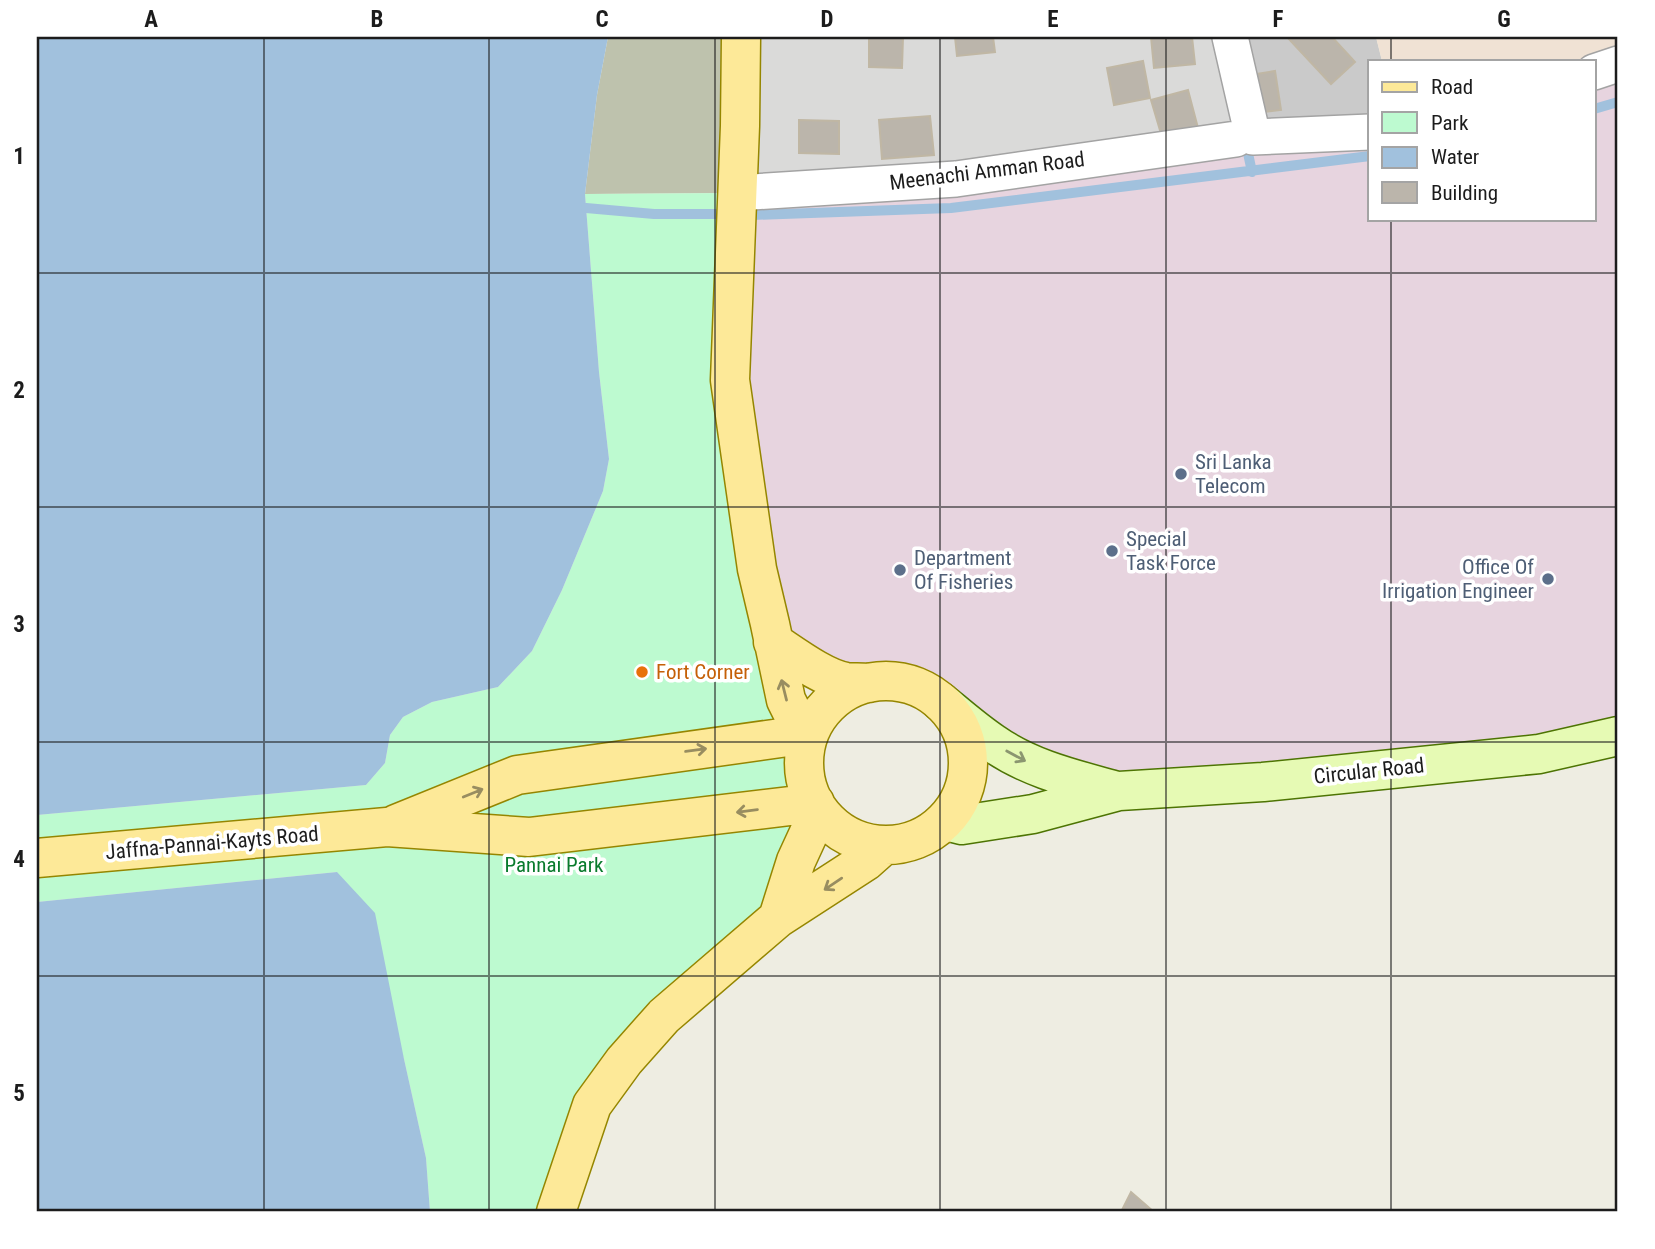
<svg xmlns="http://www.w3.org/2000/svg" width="1655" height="1249" font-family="'Roboto Condensed',sans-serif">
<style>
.residential{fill:#dadad9}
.industrial{fill:#e7d4df}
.religious{fill:#cacaca}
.military{fill:#f0e2d4}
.construction{fill:#bec2ad}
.park{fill:#bdfad0}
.water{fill:#a1c1dd}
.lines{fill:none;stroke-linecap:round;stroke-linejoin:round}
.stream{stroke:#a1c1dd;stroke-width:10}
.building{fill:#bbb5ab;stroke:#c0b7a4;stroke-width:2}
.street-casing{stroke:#a3a3a3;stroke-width:38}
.secondary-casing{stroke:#4d7403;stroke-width:41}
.primary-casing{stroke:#958600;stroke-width:41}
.street{stroke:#fff;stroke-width:35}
.secondary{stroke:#e6fab4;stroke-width:38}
.primary{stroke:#fde998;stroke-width:38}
.oneway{stroke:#988d60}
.oneway2{stroke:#8b9670}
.grid{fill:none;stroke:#1c1c1c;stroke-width:2;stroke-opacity:0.55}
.service-dot{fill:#5c6f8a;stroke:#fff;stroke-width:2.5}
.food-dot{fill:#e8710a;stroke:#fff;stroke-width:2.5}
.labels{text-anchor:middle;stroke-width:7;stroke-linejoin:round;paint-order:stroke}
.street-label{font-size:21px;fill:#1c1c1c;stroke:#fff}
.service-label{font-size:21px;fill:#4e5e75;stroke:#fff;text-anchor:start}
.food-label{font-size:21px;fill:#c56008;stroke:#fff;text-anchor:start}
.park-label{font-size:21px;fill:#0a7b2d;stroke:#fff}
.neatline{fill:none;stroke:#1c1c1c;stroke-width:2.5}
.grid-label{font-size:23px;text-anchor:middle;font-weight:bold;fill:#1c1c1c}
</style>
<rect width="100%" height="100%" fill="#eeede2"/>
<path class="residential" d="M741 37H1230L1253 137 737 193Z"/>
<path class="industrial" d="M1618 64V736L1119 791 911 685 894 681 847 682 802 662 757 569 737 193 1370 132V219H1594V72Z"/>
<path class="religious" d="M1230 37H1376L1382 61H1370V132L1253 137Z"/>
<path class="military" d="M1376 37H1618V64L1594 61H1382Z"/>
<path class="construction" d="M608 37H741L737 193 585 194 597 95Z"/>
<path class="park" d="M737 193 730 380 809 734 804 763 806 780 815 803 789 889 624 1061 556 1212H430L426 1158 404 1059 337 872 37 902V815L366 785 385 763 390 735 403 717 432 702 498 687 532 651 562 590 603 491 609 459 599 372 585 194Z"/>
<path class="water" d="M37 37H608L597 95 585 194 599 372 609 459 603 491 562 590 532 651 498 687 432 702 403 717 390 735 385 763 366 785 37 815Z
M337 872 375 913 404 1059 426 1158 430 1212H37V902Z"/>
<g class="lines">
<path class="stream" d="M1594 109 1618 102
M1246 144 1252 172
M586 208 654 214H726
M752 215 951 208 1370 156"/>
</g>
<path class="building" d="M869 37H903L902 68 869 67Z
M955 37H993L995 52 957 56Z
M1151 37H1192L1195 64 1154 68Z
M1287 37H1332L1355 62 1331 84Z
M1143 61 1150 98 1114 105 1107 68Z
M1275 71 1281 110 1256 113 1250 75Z
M1188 90 1198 128 1162 137 1151 100Z
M930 116 934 155 882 159 879 120Z
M799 120 839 121V154L799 153Z
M1131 1192 1154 1212H1121Z"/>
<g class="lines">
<defs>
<path id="street" d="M1230 37 1253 137 1370 132
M1594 72 1618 64
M737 193 956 179 1236 139"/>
<path id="secondary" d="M941 702C958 716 975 731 993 743 1030 769 1074 779 1117 791
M946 821 962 825 1033 814 1119 791 1263 782 1539 754 1618 736"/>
<path id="primary" d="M741 37 740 126 730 380 757 569 770 624 786 700 792 712 811 729
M773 642C793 655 823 678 846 682 853 683 861 682 869 683
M804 763a82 82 0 1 1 164 0a82 82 0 1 1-164 0Z
M396 824 517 775 809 734
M37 858 387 827 529 837 815 803
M778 918 796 861 819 811
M556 1212 592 1105 624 1061 664 1016 778 918 866 861 884 845"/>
</defs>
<use href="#street" class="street-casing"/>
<use href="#secondary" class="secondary-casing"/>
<use href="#primary" class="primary-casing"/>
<use href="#street" class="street"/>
<use href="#secondary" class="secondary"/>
<use href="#primary" class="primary"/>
</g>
<defs><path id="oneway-shaft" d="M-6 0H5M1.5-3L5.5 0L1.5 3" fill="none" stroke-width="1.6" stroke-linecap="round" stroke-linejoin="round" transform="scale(1.75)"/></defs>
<g class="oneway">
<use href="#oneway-shaft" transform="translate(784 690) rotate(-104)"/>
<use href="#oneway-shaft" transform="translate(696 750) rotate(-8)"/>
<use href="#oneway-shaft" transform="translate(473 793) rotate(-22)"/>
<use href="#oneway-shaft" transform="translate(747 811) rotate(173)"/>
<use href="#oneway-shaft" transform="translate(833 884) rotate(146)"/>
</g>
<use class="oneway2" href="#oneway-shaft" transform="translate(1016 756) rotate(28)"/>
<path class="grid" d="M264 37V1212M489 37V1212M715 37V1212M940 37V1212M1166 37V1212M1391 37V61M1391 219V1212M37 273H1618M37 507H1618M37 742H1618M37 976H1618"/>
<g class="service-dot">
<circle cx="1181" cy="474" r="7"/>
<circle cx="1112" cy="551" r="7"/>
<circle cx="900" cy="570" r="7"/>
<circle cx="1548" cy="579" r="7"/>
</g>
<circle class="food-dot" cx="642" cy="672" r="7"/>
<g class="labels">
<g class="street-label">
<text transform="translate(987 171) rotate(-7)" y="7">Meenachi Amman Road</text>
<text transform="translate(1369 771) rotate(-6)" y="7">Circular Road</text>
<text transform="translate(212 843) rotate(-5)" y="7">Jaffna-Pannai-Kayts Road</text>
</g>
<g class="service-label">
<text x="1195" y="469">Sri Lanka<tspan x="1195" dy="24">Telecom</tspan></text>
<text x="1126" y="546">Special<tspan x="1126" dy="24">Task Force</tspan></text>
<text x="914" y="565">Department<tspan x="914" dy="24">Of Fisheries</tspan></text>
<text x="1534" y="574" text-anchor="end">Office Of<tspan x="1534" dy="24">Irrigation Engineer</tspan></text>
</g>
<g class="food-label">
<text x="656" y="679">Fort Corner</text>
</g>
<g class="park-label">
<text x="554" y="872">Pannai Park</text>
</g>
</g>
<rect width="1655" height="1249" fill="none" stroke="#ffffff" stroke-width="77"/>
<rect x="1368" y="60" width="228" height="161" fill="#ffffff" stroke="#a4a4a4" stroke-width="2"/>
<rect x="1382" y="82" width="35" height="10" fill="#fde998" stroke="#a4a4a4" stroke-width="2"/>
<text x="1431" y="94" font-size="21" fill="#1c1c1c">Road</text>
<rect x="1382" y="112" width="35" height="21" fill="#bdfad0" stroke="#a4a4a4" stroke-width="2"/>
<text x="1431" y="130" font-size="21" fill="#1c1c1c">Park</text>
<rect x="1382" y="147" width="35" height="21" fill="#a1c1dd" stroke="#a4a4a4" stroke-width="2"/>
<text x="1431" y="164" font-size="21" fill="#1c1c1c">Water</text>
<rect x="1382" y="182" width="35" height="21" fill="#bbb5ab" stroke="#a4a4a4" stroke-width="2"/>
<text x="1431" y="200" font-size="21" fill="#1c1c1c">Building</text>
<rect x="38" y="38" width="1578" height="1172" class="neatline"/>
<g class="grid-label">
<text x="151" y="27">A</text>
<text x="377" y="27">B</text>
<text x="602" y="27">C</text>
<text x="827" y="27">D</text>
<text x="1053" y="27">E</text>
<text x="1278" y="27">F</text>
<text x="1504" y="27">G</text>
<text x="19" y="164">1</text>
<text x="19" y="398">2</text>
<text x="19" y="632">3</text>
<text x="19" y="867">4</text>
<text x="19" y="1101">5</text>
</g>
</svg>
